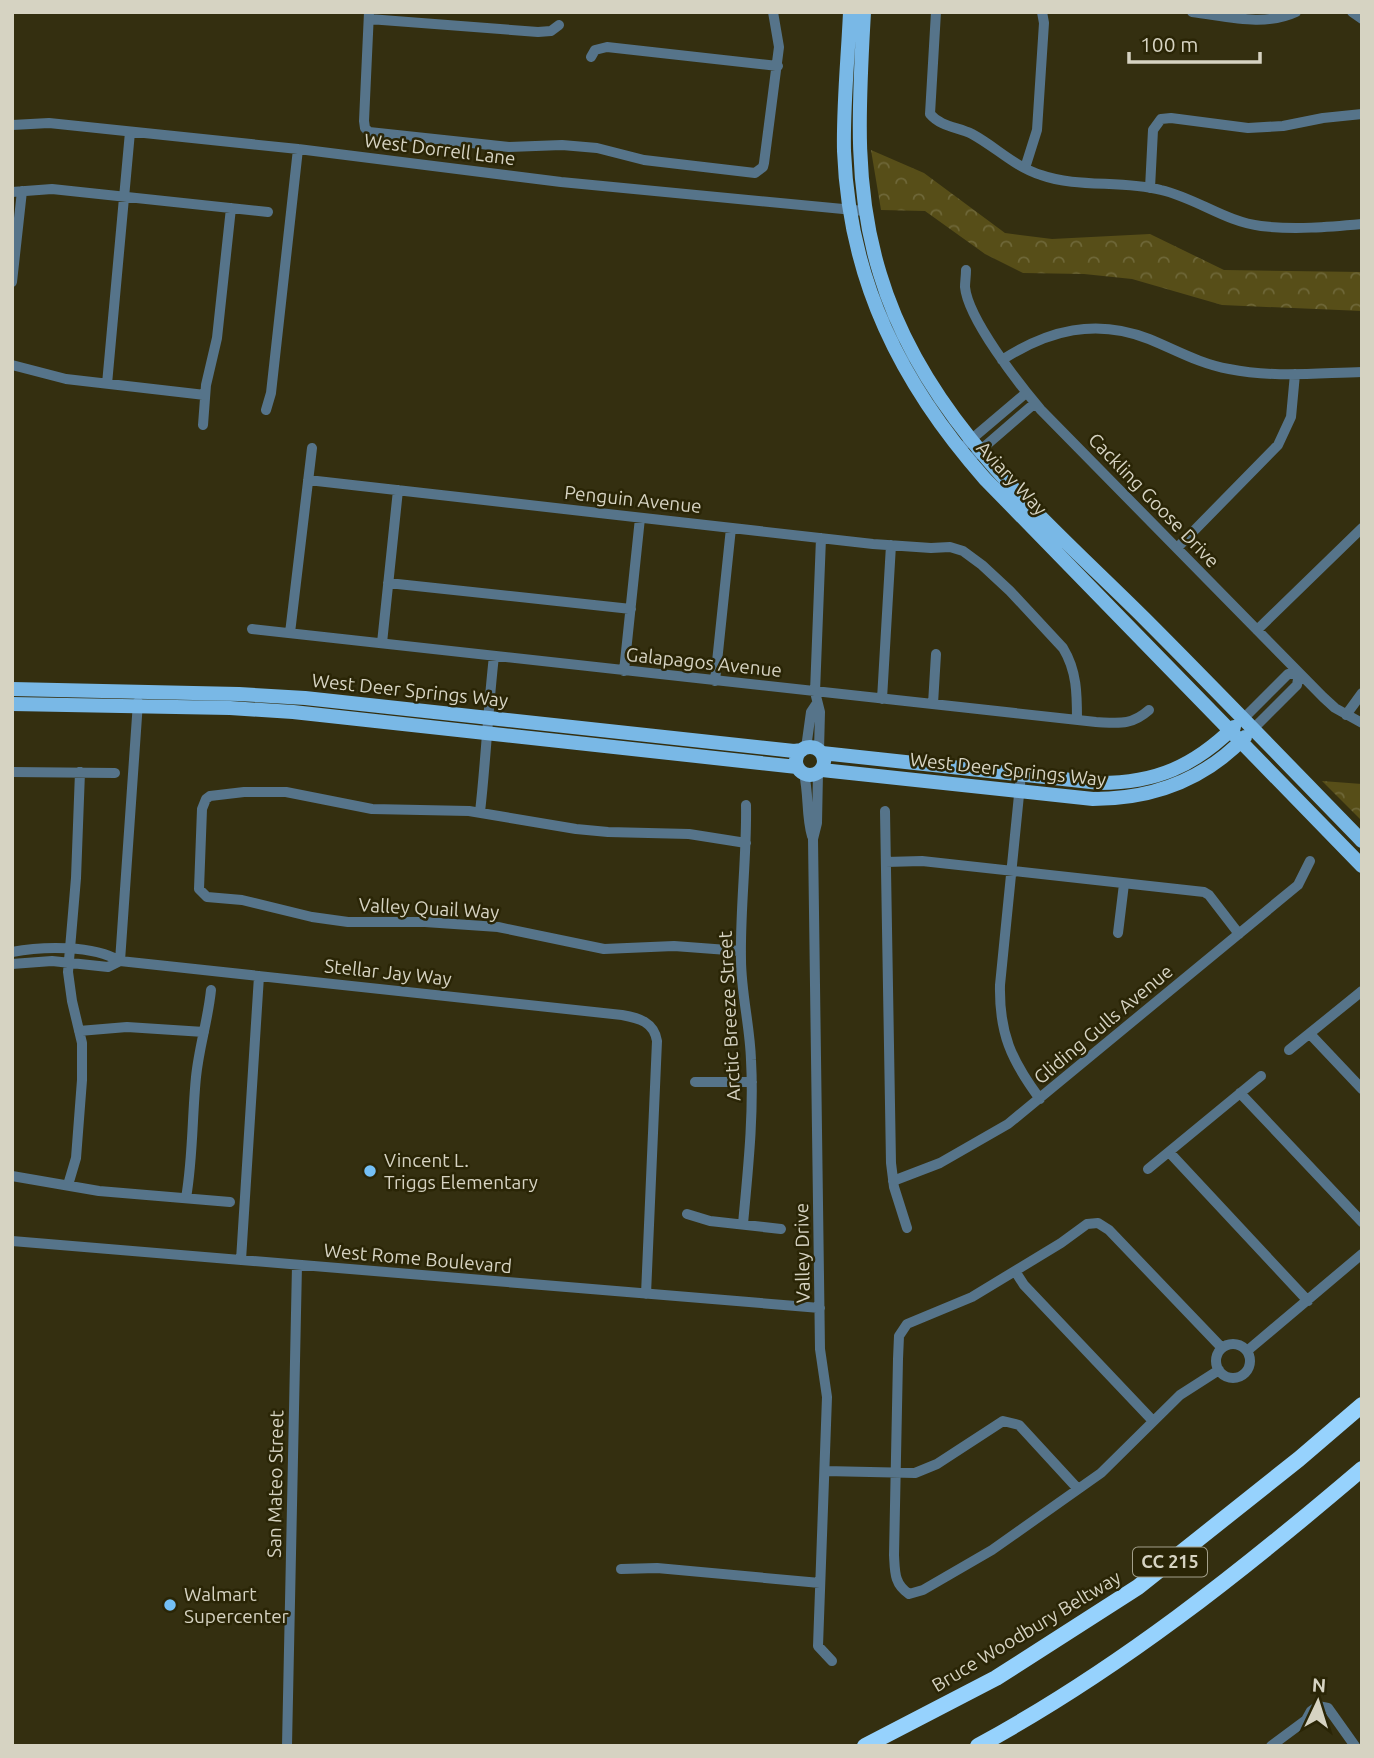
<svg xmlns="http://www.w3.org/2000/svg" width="1374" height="1758" font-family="Ubuntu,sans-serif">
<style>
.park{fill:url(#park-crowns)}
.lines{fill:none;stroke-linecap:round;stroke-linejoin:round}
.minor{stroke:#56748a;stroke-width:10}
.major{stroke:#79b8e6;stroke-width:14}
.highway{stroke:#96d2fd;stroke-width:16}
.poi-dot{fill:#74c0f6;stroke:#2a2506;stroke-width:2.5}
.labels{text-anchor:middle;stroke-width:5;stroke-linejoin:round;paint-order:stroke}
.shield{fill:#2a2506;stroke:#a29f8a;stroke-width:2}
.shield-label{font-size:18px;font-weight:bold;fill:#d6d3c2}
.street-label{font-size:19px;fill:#d6d3c2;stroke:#2a2506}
.poi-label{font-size:19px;fill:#d6d3c2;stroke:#2a2506;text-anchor:start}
</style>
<defs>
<pattern id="park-crowns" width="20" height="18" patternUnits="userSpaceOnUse" patternTransform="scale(1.75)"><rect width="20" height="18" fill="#574e18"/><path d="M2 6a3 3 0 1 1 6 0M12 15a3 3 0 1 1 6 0" fill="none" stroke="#6e6738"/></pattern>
</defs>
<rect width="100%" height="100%" fill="#342f10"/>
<path class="park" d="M871 150 924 173 1005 233 1052 239 1150 234 1224 270 1362 272V311L1222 305 1132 279 1084 274 1023 273 985 254 925 211 881 210Z
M1322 781 1362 784V821Z"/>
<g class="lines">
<path class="minor" d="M369 12 364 121 365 128 369 132 509 147 562 145 597 148 644 160 755 173 763 167 764 163 779 47 773 12
M936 12 930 114C941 127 958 127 972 134 996 147 1015 167 1041 175 1077 188 1122 180 1161 190 1196 198 1226 222 1261 226 1294 230 1329 227 1362 224
M1192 12C1226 16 1264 27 1296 12
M1352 12 1362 19
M369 19 538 32 551 31 559 25
M591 57 595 50 607 47 778 66
M12 125 49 123 298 149 561 182 864 211
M1025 168 1037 130 1044 23 1042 12
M1150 188 1153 130 1161 119 1171 118 1248 128 1283 126 1323 118 1362 114
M12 192 52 189 268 212
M966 270C966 276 965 282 965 287 968 319 1019 384 1041 410L1323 697 1335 708 1362 723
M12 282 22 191
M1002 360C1048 330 1096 318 1149 339 1176 350 1200 364 1229 369 1273 378 1317 373 1362 372
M12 365 66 379 205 395
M107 384 130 132
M266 410 271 393 298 149
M203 425 206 385 217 338 231 208
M967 443 1026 393
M976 454 1035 403
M308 480 873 544 931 548 950 547 963 551 982 565 1010 591 1063 648C1077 671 1077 694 1077 720
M1177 548 1278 445 1291 417 1295 374
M388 583 631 609
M252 629 1096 722C1118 723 1131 726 1149 710
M1257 630 1362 528
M290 633 312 448
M382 643 398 490
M624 671 640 518
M715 681 731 528
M882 699 891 545
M933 704 936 654
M1346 715 1362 693
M1243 719 1288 674 1299 673 1297 685 1253 729
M806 748 811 712 817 703
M819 750 820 712 815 692 821 538
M12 772 115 773
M818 773 817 823 813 839 820 1349 827 1397 818 1646 832 1661
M804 774C809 795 806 816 812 836
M1021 775 1000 985C999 1033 1011 1060 1040 1099
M885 811 891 1163 894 1187 907 1228
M480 812C486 760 488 708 494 656
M886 862 922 861 1204 892 1209 895 1239 934
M1118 933 1124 884
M741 951 674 946 604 949 498 927 425 922H348L312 917 242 900 207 897 199 889 202 809 206 799 210 796 244 792H286L372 809 469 811 576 829 608 832 689 834 746 843
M12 952C43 946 93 945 120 961L622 1015C639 1018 654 1022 657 1041L646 1294
M120 961 138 702
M12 964 52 961 108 967 120 961
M79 1031 127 1027 204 1032
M1310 1034 1362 1089
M1289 1050 1362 991
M695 1082H752
M1240 1093 1362 1222
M1169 1152 1308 1301
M1148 1169 1261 1076
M12 1176 99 1191 230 1202
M893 1181 940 1163 1008 1124 1298 885 1310 861
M68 1185 76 1158 82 1080V1043L72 1001 68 972 76 878 80 772
M186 1198C193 1158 192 1117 196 1077 199 1047 208 1020 211 990
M687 1214 710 1221 781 1229
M743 1224C748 1169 754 1115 751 1060 750 1026 741 993 741 959 740 907 747 856 746 805
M12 1241 820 1308
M241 1260 259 976
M1015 1271 1024 1285 1153 1421
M1216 1361a17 17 0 1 1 34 0a17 17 0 1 1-34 0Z
M1247 1351 1362 1254
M1219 1370 1180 1395 1101 1473 992 1550 923 1590 909 1594C894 1584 895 1572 894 1555L898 1359 899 1336 907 1324 972 1297 1061 1243 1087 1224 1098 1223 1109 1230 1222 1348
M825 1471 915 1473 937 1464 1003 1421 1019 1425 1078 1489
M621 1569 657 1568 820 1583
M287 1746 297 1265
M1271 1746 1306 1720 1311 1711 1318 1706 1328 1708 1355 1746"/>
<path class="major" d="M850 12C848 58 843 105 844 151 849 280 901 384 985 479L1362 866
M864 12C859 102 853 187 880 274 923 418 1041 516 1144 618 1217 691 1289 766 1362 841
M12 689 239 694 305 698 794 751 802 750
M12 704 230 708 293 712 797 767
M796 761a14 14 0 1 1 28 0a14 14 0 1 1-28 0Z
M822 753 1100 783C1156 783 1194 766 1234 727
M822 770 1093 799C1152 799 1204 780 1245 737"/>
<path class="highway" d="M865 1746 996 1678 1138 1587 1299 1459 1362 1405
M978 1746C1118 1670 1241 1572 1362 1469"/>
</g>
<g class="poi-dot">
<circle cx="370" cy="1171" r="7"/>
<circle cx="170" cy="1605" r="7"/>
</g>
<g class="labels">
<rect class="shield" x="1133" y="1547.5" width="74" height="29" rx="5"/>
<g class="shield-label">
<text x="1170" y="1568">CC 215</text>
</g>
<g class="street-label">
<text transform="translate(440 149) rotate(7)" y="7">West Dorrell Lane</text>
<text transform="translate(1012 478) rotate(47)" y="7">Aviary Way</text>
<text transform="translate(633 499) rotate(6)" y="7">Penguin Avenue</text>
<text transform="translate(1154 500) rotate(46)" y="7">Cackling Goose Drive</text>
<text transform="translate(704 662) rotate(6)" y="7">Galapagos Avenue</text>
<text transform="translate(410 690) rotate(6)" y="7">West Deer Springs Way</text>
<text transform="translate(1008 769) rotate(6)" y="7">West Deer Springs Way</text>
<text transform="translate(429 908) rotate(3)" y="7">Valley Quail Way</text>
<text transform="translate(388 972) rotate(6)" y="7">Stellar Jay Way</text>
<text transform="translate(729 1016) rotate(-93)" y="7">Arctic Breeze Street</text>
<text transform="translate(1103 1024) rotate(-40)" y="7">Gliding Gulls Avenue</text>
<text transform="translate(802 1253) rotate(-91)" y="7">Valley Drive</text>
<text transform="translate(418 1258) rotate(5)" y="7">West Rome Boulevard</text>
<text transform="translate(275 1484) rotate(-89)" y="7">San Mateo Street</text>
<text transform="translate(1026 1631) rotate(-31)" y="7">Bruce Woodbury Beltway</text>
</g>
<g class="poi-label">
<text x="384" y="1167">Vincent L.<tspan x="384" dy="22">Triggs Elementary</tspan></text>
<text x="184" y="1601">Walmart<tspan x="184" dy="22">Supercenter</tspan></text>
</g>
</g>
<rect width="1374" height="1758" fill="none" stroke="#d6d3c2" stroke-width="28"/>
<g transform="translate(1318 1702) rotate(4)" stroke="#2a2506" stroke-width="5" paint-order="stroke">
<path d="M0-5L12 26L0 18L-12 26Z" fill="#d6d3c2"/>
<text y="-10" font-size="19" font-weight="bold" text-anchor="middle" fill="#d6d3c2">N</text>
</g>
<path d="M1129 52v10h131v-10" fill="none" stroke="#d6d3c2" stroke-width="3.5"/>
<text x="1140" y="52" font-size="21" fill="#d6d3c2" stroke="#2a2506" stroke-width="5" paint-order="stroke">100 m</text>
</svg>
